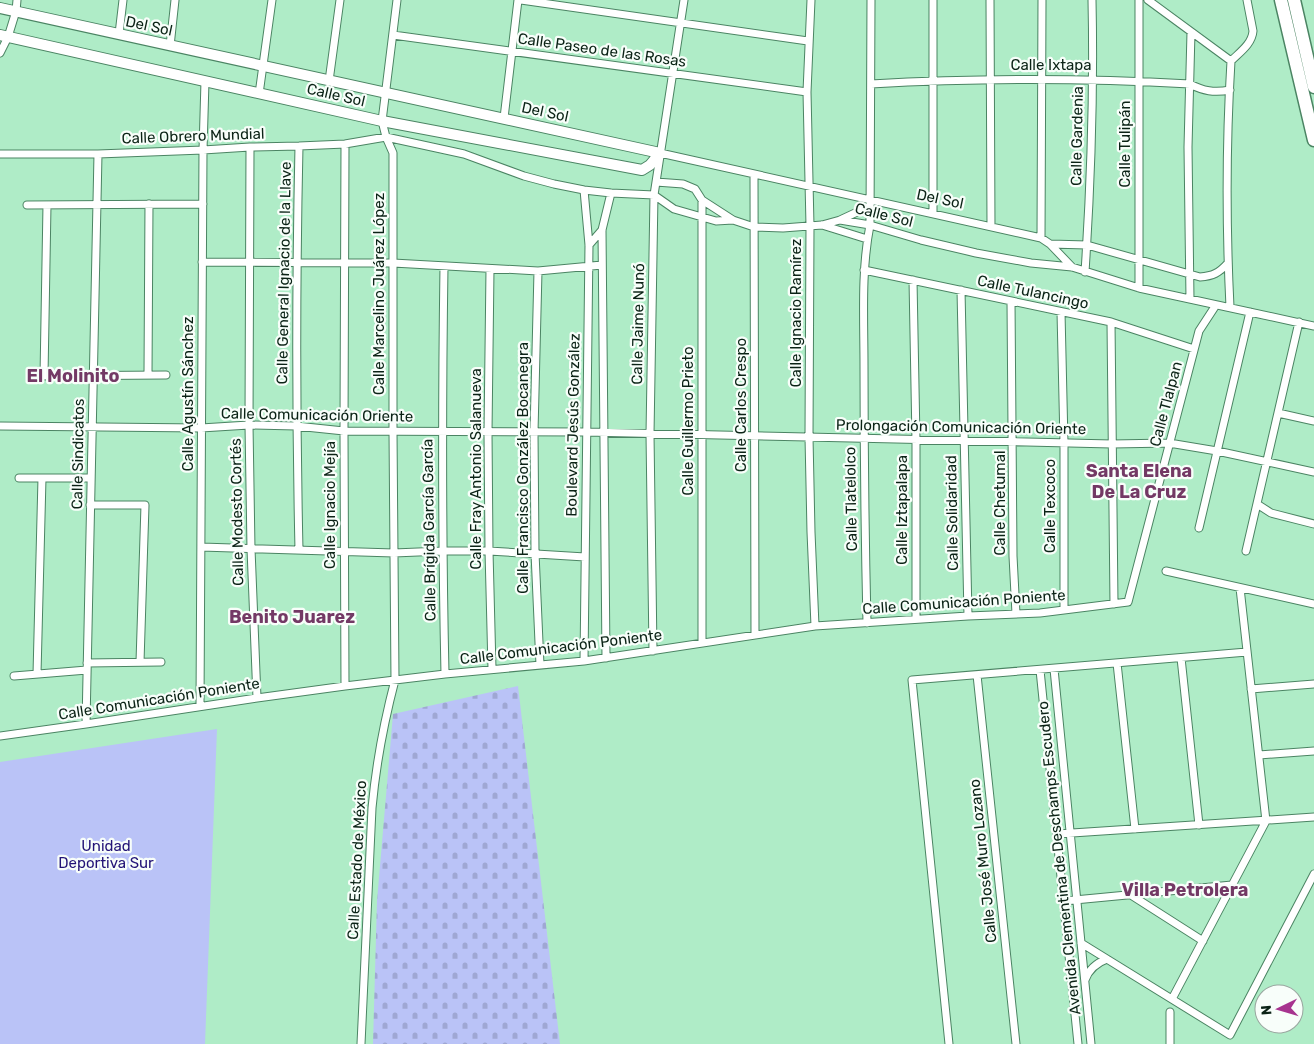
<svg xmlns="http://www.w3.org/2000/svg" width="1314" height="1044" font-family="Rubik,sans-serif">
<style>
.green{fill:#bac3f7}
.cemetery{fill:url(#cemetery-stones)}
.lines{fill:none;stroke-linecap:round;stroke-linejoin:round}
.street-casing{stroke:#4b8463;stroke-width:9}
.secondary-casing{stroke:#4b8463;stroke-width:12}
.highway-casing{stroke:#4b8463;stroke-width:15}
.street{stroke:#fff;stroke-width:7}
.secondary{stroke:#fff;stroke-width:10}
.highway{stroke:#fff;stroke-width:12}
.labels{text-anchor:middle;stroke-width:4.5;stroke-linejoin:round;paint-order:stroke}
.street-label{font-size:15px;fill:#0b2316;stroke:#f8fefa}
.park-label{font-size:15px;fill:#221377;stroke:#f8fefa}
.quarter-label{font-size:18px;font-weight:bold;fill:#733965;stroke:#f8fefa}
</style>
<defs>
<pattern id="cemetery-stones" width="16" height="16" patternUnits="userSpaceOnUse" patternTransform="scale(1.25)"><rect width="16" height="16" fill="#bac3f7"/><path d="M2 7V4a2 2 0 0 1 4 0v3zM10 15v-3a2 2 0 0 1 4 0v3z" fill="#9fa7d3"/></pattern>
</defs>
<rect width="100%" height="100%" fill="#afecc7"/>
<path class="green" d="M217 729 205 1044H0V762Z"/>
<path class="cemetery" d="M518 686 560 1044H373L377 901 393 714Z"/>
<g class="lines">
<defs>
<path id="street" d="M521 0 808 41
M811 0 807 92 810 226 809 437 811 532 815 626
M933 0V213
M990 0 991 226
M1148 0 1231 61
M119 34 123 0
M393 35 807 92
M170 46 175 0
M0 53 8 37 16 11 17 0
M1231 61C1240 52 1252 44 1253 31L1247 0
M329 81 340 0
M871 84C978 78 1082 78 1190 84 1203 91 1214 93 1230 90
M259 94 272 0
M504 118 518 0
M345 144 344 431 345 686
M299 146C296 281 296 416 299 550
M250 147 249 425 251 549 257 698
M660 153 1041 238 1050 244 1072 267
M0 154H98L203 150 250 147 299 146 345 144 386 137 464 154 524 176 554 184 584 190 611 193 654 195 674 209 716 221 733 220
M754 174 755 635
M656 182 683 184 695 189 702 200 733 220 754 227 783 228 822 225 840 220 870 225 921 240 976 253 1031 263 1072 267 1139 288 1314 326
M27 205 203 204
M840 220 870 206
M822 225 867 239
M1041 238 1042 0
M1050 244 1087 245 1200 277C1213 276 1219 273 1228 263
M589 245 602 230
M202 262 393 263 538 271 602 265
M444 266C442 402 442 538 445 674
M490 269 488 432 489 551 492 669
M864 270 1111 322 1194 349
M538 271 534 432 535 553 540 665
M1085 272C1091 181 1094 91 1092 0
M913 280 916 440V619
M1139 288V0
M961 290 968 616
M1190 299 1188 147 1191 32
M1011 301 1013 556 1016 614
M1230 307C1226 225 1226 143 1231 61
M1061 312 1064 443V610
M1111 322 1114 604
M148 375 149 204
M31 376 166 375
M44 376 47 205
M1278 413 1314 421
M0 426 201 428 249 425 296 426 344 431 586 432 1112 444 1169 443 1217 451 1314 472
M19 478H91
M1257 504 1271 513 1314 524
M90 505H145L140 662
M1199 528 1250 312
M201 547 394 553 442 551H489L585 557
M1246 551 1299 322
M1166 571 1314 604
M867 623C865 537 864 451 864 365 864 319 861 271 870 225L871 0
M702 643V200
M653 651 650 434 654 195 684 0
M606 658 602 230 611 193
M1181 658 1199 825
M584 661 589 245 584 190
M87 663 161 662
M1117 663 1135 829
M1054 669 1091 1044
M1040 670 1078 1044
M37 674 42 478
M977 675 1016 1044
M14 676 87 670
M1251 689 1314 684
M200 706 203 150 205 81
M86 724 98 154
M0 736 86 724 257 698 345 686 445 674 584 661 815 626 968 616 1040 613 1128 602 1199 331 1216 305
M1259 755 1314 751
M1057 834 1314 817
M1131 895 1203 941
M1064 901 1232 885
M1081 943 1230 1035 1314 874
M1085 980C1089 969 1096 963 1107 959
M1172 999 1266 821 1240 588
M1170 1012V1044
M361 1044 372 808C376 764 384 722 395 680L393 431V153L386 137 382 121 397 0
M949 1044 912 680 1247 652"/>
<path id="secondary" d="M0 8 660 153 650 165 642 170 382 121 0 35"/>
<path id="highway" d="M1281 0 1314 140
M1294 0 1314 87"/>
</defs>
<use href="#street" class="street-casing"/>
<use href="#secondary" class="secondary-casing"/>
<use href="#highway" class="highway-casing"/>
<use href="#street" class="street"/>
<use href="#secondary" class="secondary"/>
<use href="#highway" class="highway"/>
</g>
<g class="labels">
<g class="street-label">
<text transform="translate(149 26) rotate(12)" y="5">Del Sol</text>
<text transform="translate(602 50) rotate(8)" y="5">Calle Paseo de las Rosas</text>
<text x="1051" y="70">Calle Ixtapa</text>
<text transform="translate(336 95) rotate(13)" y="5">Calle Sol</text>
<text transform="translate(545 112) rotate(12)" y="5">Del Sol</text>
<text transform="translate(193 136) rotate(-2)" y="5">Calle Obrero Mundial</text>
<text transform="translate(1077 136) rotate(-89)" y="5">Calle Gardenia</text>
<text transform="translate(1125 144) rotate(-90)" y="5">Calle Tulipán</text>
<text transform="translate(940 199) rotate(12)" y="5">Del Sol</text>
<text transform="translate(884 215) rotate(14)" y="5">Calle Sol</text>
<text transform="translate(284 273) rotate(-89)" y="5">Calle General Ignacio de la Llave</text>
<text transform="translate(1033 292) rotate(12)" y="5">Calle Tulancingo</text>
<text transform="translate(379 294) rotate(-90)" y="5">Calle Marcelino Juárez López</text>
<text transform="translate(796 313) rotate(-90)" y="5">Calle Ignacio Ramírez</text>
<text transform="translate(638 324) rotate(-89)" y="5">Calle Jaime Nunó</text>
<text transform="translate(188 394) rotate(-90)" y="5">Calle Agustín Sánchez</text>
<text transform="translate(1166 404) rotate(-75)" y="5">Calle Tlalpan</text>
<text transform="translate(741 405) rotate(-90)" y="5">Calle Carlos Crespo</text>
<text transform="translate(317 415) rotate(1)" y="5">Calle Comunicación Oriente</text>
<text transform="translate(688 421) rotate(-90)" y="5">Calle Guillermo Prieto</text>
<text transform="translate(573 425) rotate(-89)" y="5">Boulevard Jesús González</text>
<text transform="translate(961 427) rotate(1)" y="5">Prolongación Comunicación Oriente</text>
<text transform="translate(78 454) rotate(-89)" y="5">Calle Sindicatos</text>
<text transform="translate(523 468) rotate(-90)" y="5">Calle Francisco González Bocanegra</text>
<text transform="translate(476 469) rotate(-90)" y="5">Calle Fray Antonio Salanueva</text>
<text transform="translate(851 499) rotate(-91)" y="5">Calle Tlatelolco</text>
<text transform="translate(1000 503) rotate(-90)" y="5">Calle Chetumal</text>
<text transform="translate(330 505) rotate(-90)" y="5">Calle Ignacio Mejía</text>
<text transform="translate(1050 506) rotate(-90)" y="5">Calle Texcoco</text>
<text transform="translate(902 510) rotate(-90)" y="5">Calle Iztapalapa</text>
<text transform="translate(237 512) rotate(-91)" y="5">Calle Modesto Cortés</text>
<text transform="translate(952 513) rotate(-91)" y="5">Calle Solidaridad</text>
<text transform="translate(429 530) rotate(-91)" y="5">Calle Brígida García García</text>
<text transform="translate(964 602) rotate(-4)" y="5">Calle Comunicación Poniente</text>
<text transform="translate(561 647) rotate(-7)" y="5">Calle Comunicación Poniente</text>
<text transform="translate(159 699) rotate(-9)" y="5">Calle Comunicación Poniente</text>
<text transform="translate(1059 858) rotate(-96)" y="5">Avenida Clementina de Deschamps Escudero</text>
<text transform="translate(357 860) rotate(-87)" y="5">Calle Estado de México</text>
<text transform="translate(983 861) rotate(-96)" y="5">Calle José Muro Lozano</text>
</g>
<g class="park-label">
<text x="106" y="851">Unidad<tspan x="106" dy="17">Deportiva Sur</tspan></text>
</g>
<g class="quarter-label">
<text x="73" y="382">El Molinito</text>
<text x="1139" y="477">Santa Elena<tspan x="1139" dy="21">De La Cruz</tspan></text>
<text x="292" y="623">Benito Juarez</text>
<text x="1185" y="896">Villa Petrolera</text>
</g>
</g>
<g transform="translate(1279 1009) rotate(265)"><circle r="24" fill="#f8fefa" stroke="#99a69f"/>
<path d="M0-4L9 19L0 12L-9 19Z" fill="#a7348f"/>
<text y="-8" font-size="14" font-weight="bold" text-anchor="middle" fill="#0b2316">N</text>
</g>
</svg>
